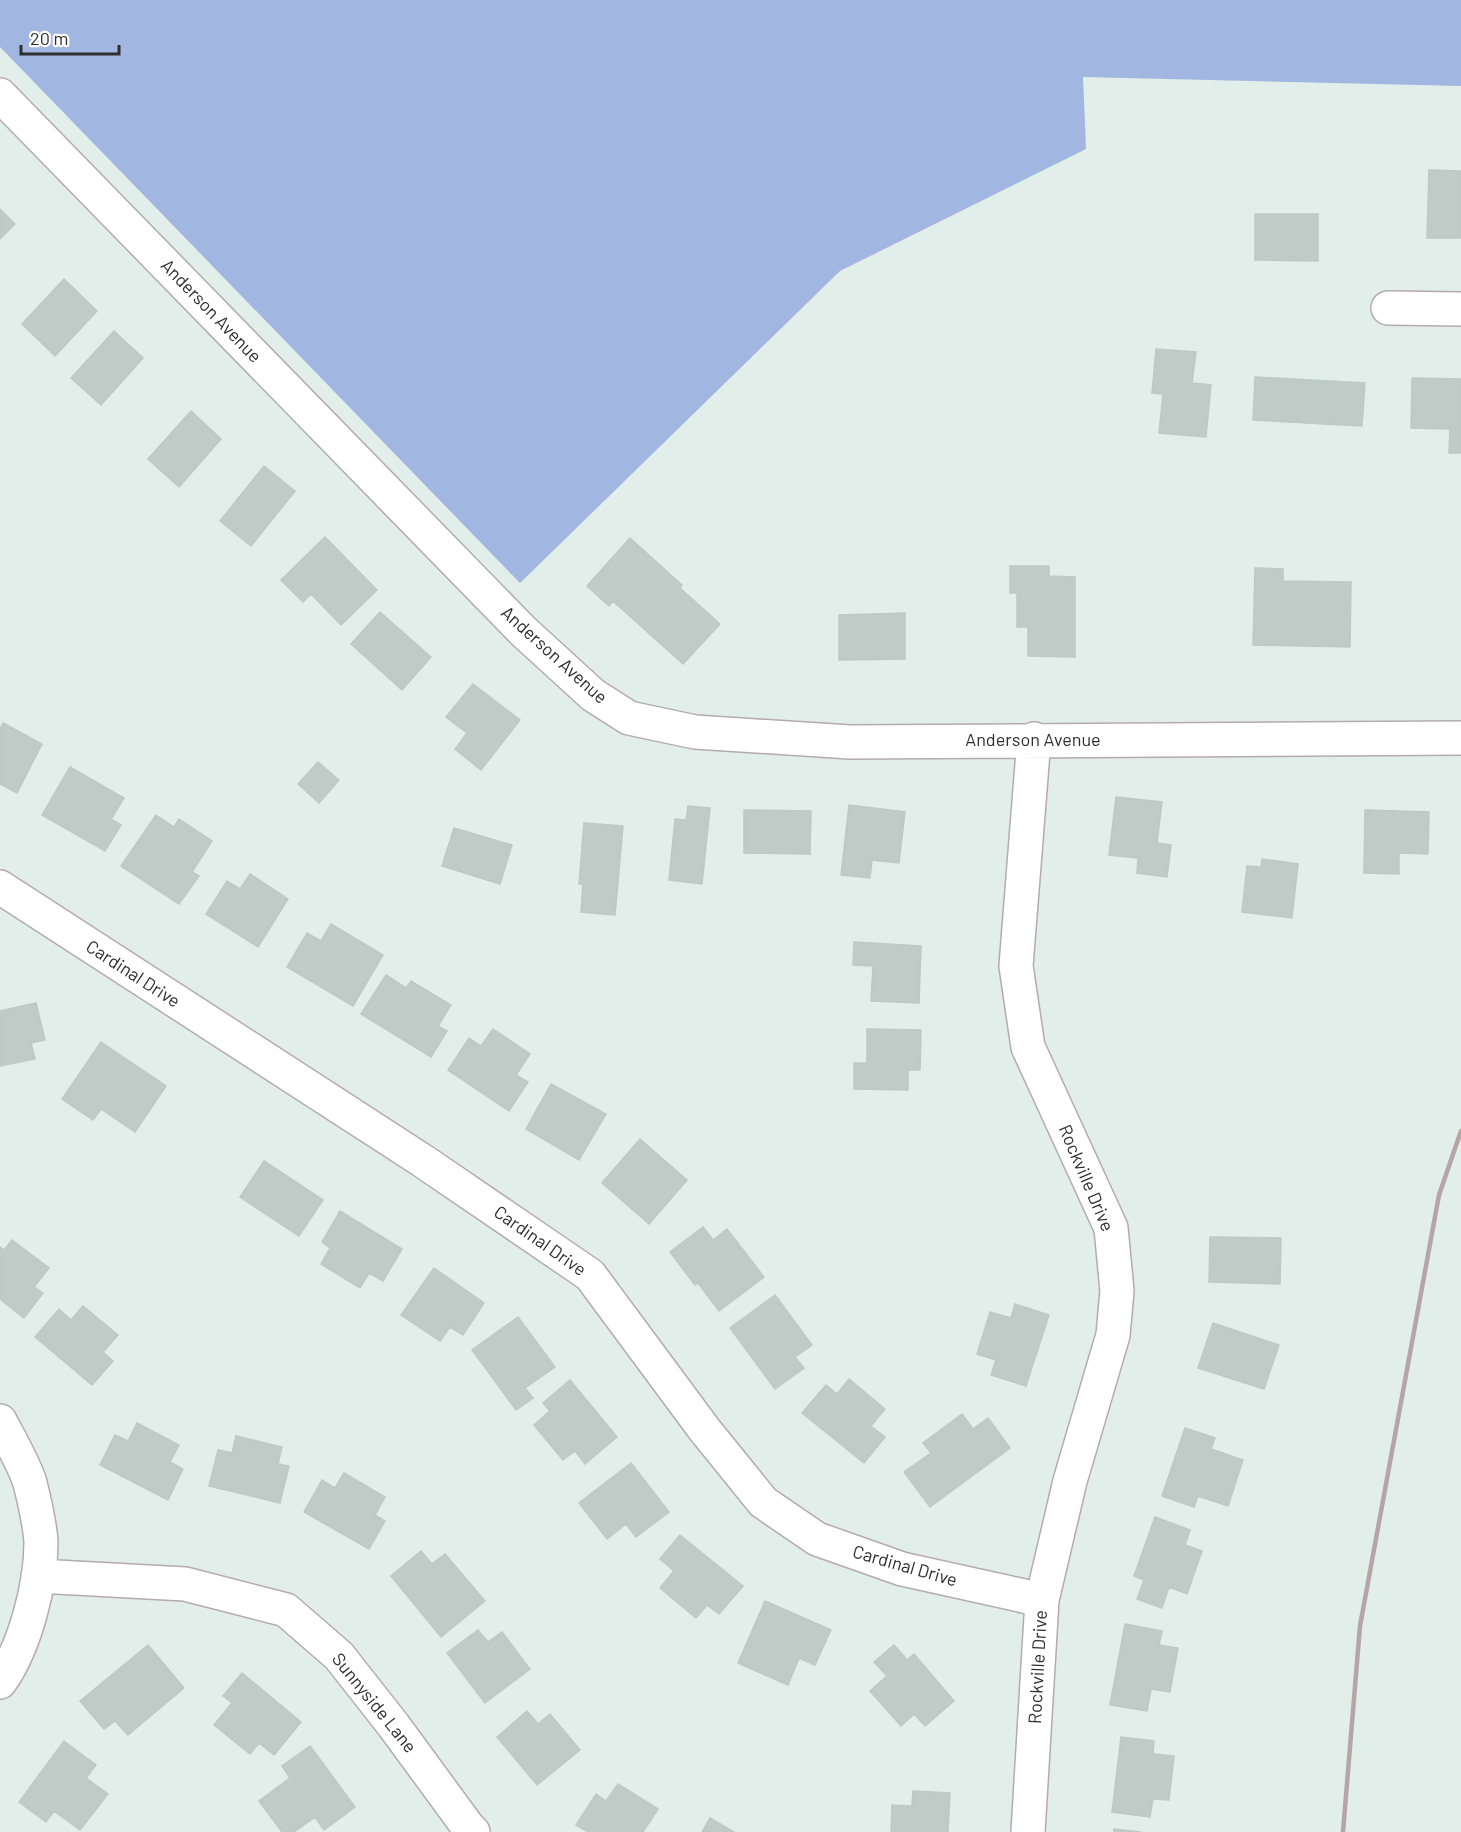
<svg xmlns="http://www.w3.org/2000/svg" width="1461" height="1832" font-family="Barlow,sans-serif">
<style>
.green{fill:#a1b6e1}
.building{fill:#c0cac6;stroke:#bbcac5;stroke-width:1.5}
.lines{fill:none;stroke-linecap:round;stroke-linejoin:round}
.minor-casing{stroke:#b5aaad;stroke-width:36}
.minor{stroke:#fff;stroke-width:33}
.rail{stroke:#b7a4a6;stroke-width:4.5}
.labels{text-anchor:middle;stroke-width:5;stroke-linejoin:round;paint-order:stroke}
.street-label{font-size:18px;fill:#2e2e2e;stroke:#fff}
</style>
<rect width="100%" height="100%" fill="#e1eee9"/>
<path class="green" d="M0 0H1461V86L1083 77 1086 149 840 271 520 583 0 47Z"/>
<path class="building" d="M1429 170 1461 171V238H1427Z
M0 209 15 224 0 239Z
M1255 214H1318V261L1255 260Z
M64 279 97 311 55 356 22 324Z
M114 331 143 358 101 405 71 378Z
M1156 349 1196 352 1192 383 1211 385 1206 437 1159 433 1163 394 1152 393Z
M1255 377 1365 383 1362 426 1253 420Z
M1412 378 1461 379V453H1449L1450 429 1411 428Z
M191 411 221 439 179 487 148 459Z
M264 466 295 491 251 546 220 521Z
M325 537 377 590 341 625 311 594 303 602 281 580Z
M630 538 682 585 680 588 720 624 683 664 613 601 609 606 587 586Z
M1010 566H1049V576L1075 577V657L1028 656V627H1017V593H1010Z
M1255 568 1283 569V581L1351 582 1350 647 1253 645Z
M380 612 431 657 402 690 351 644Z
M905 613V659L839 660V615Z
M473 684 520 720 481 770 455 749 467 733 446 717Z
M3 723 42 744 17 793 0 784V729Z
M318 762 339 780 319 803 298 784Z
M70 767 124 798 111 819 121 825 105 851 42 815Z
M1116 797 1162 802 1157 843 1171 845 1167 877 1137 873 1138 858 1109 855Z
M849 805 905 812 899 863 872 860 870 878 841 875Z
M688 806 710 808 702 884 669 880 675 819 686 820Z
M744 810 811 811 810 854 744 853Z
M1365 810 1429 812 1428 854 1399 853V874L1364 873Z
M156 815 174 827 179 819 212 841 192 872 199 876 179 904 121 866Z
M584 823 623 826 615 915 581 912 583 884H579Z
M454 828 512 845 500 884 442 866Z
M1262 859 1298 864 1292 918 1242 912 1247 866 1261 867Z
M250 874 288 899 258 947 206 914 227 881 240 889Z
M331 924 383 955 353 1006 287 967 307 933 321 941Z
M854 942 921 946 919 1003 871 1001 873 966 853 965Z
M386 975 406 988 411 981 451 1005 438 1026 447 1031 431 1057 361 1014Z
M36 1003 45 1040 31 1043 35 1059 0 1066V1011Z
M493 1029 530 1054 516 1075 528 1082 509 1111 448 1070 469 1038 481 1046Z
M867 1029 921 1030 920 1070H908V1090L854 1089V1063H867Z
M101 1042 166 1086 135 1132 101 1109 93 1120 62 1099Z
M551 1084 606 1114 579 1160 526 1129Z
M640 1139 687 1180 649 1224 602 1183Z
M264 1161 323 1200 299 1236 240 1197Z
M340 1211 402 1249 383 1281 369 1273 360 1288 321 1264 330 1248 322 1242Z
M703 1227 713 1240 727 1229 764 1277 719 1311 698 1283 695 1285 670 1252Z
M1210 1237 1281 1238 1280 1284 1209 1282Z
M12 1240 49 1268 34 1287 43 1293 24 1318 0 1299V1247L4 1250Z
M434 1268 484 1303 463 1335 450 1327 440 1341 401 1315Z
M775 1295 812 1345 795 1357 804 1368 775 1389 730 1328Z
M1015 1304 1049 1315 1026 1386 991 1375 996 1360 977 1354 990 1312 1011 1318Z
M83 1306 118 1335 103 1352 113 1361 92 1385 35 1337 59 1309 71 1320Z
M518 1317 555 1367 525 1388 533 1398 516 1410 472 1350Z
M1213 1323 1279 1345 1264 1389 1198 1368Z
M849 1379 885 1409 871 1426 885 1437 864 1463 802 1413 826 1385 837 1394Z
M570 1380 617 1437 585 1464 575 1451 563 1460 534 1425 550 1411 543 1403Z
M962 1414 973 1429 988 1418 1010 1448 930 1507 904 1472 931 1453 923 1443Z
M137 1423 179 1445 170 1462 183 1469 168 1500 100 1465 115 1435 128 1441Z
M1185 1428 1215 1438 1211 1449 1243 1460 1228 1506 1198 1496 1194 1507 1162 1496Z
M236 1436 282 1447 278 1464 289 1466 280 1503 209 1486 218 1450 232 1453Z
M631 1463 669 1512 636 1537 626 1524 607 1539 579 1503Z
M344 1473 385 1497 375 1515 385 1521 369 1549 304 1512 322 1480 335 1488Z
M1155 1517 1190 1530 1185 1545 1202 1551 1187 1594 1169 1587 1162 1608 1137 1599 1144 1580 1134 1576Z
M680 1535 743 1586 719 1614 707 1605 696 1618 660 1588 674 1571 660 1559Z
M421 1551 432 1564 445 1554 485 1601 441 1637 391 1576Z
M765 1601 831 1630 815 1665 799 1658 788 1685 738 1663Z
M1125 1624 1162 1631 1159 1645 1178 1648 1170 1692 1151 1689 1147 1711 1110 1705Z
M478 1630 488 1642 502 1632 530 1669 485 1703 447 1653Z
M148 1645 184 1688 128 1735 115 1721 104 1729 80 1701Z
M894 1645 907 1660 914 1654 954 1701 925 1726 914 1714 901 1726 870 1691 887 1676 874 1662Z
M242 1673 301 1722 274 1755 259 1743 250 1754 214 1725 232 1703 223 1696Z
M527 1711 538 1724 550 1714 580 1750 537 1785 497 1737Z
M1121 1737 1154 1741 1153 1754 1174 1756 1169 1800 1153 1799 1150 1817 1112 1812Z
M64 1741 96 1765 86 1778 108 1794 80 1830 54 1811 46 1822 19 1802Z
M310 1746 355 1807 324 1830 315 1817 294 1832H282L259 1801 290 1778 282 1766Z
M618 1784 658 1809 643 1832H588L576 1825 596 1794 606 1801Z
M913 1791 950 1793 948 1832H891L892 1805 912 1806Z
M710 1818 734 1832H702Z
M1114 1829 1141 1832H1114Z"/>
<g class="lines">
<defs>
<path id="minor" d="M0 95 523 631 593 695 629 718 695 732 850 742 1461 738
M1388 308 1461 309
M0 887 423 1161 590 1275 704 1429 763 1502 817 1539 902 1569 1042 1600
M0 1421C9 1438 25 1466 30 1483 34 1499 40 1527 41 1542 41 1585 25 1647 0 1682
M38 1576 185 1584 286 1610 339 1656 394 1726 468 1827 473 1832
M1028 1832 1042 1600 1070 1481 1113 1335 1117 1291 1111 1228 1028 1047 1016 966 1034 739"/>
</defs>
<use href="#minor" class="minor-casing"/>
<use href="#minor" class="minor"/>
<path class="rail" d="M1343 1832 1360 1626 1439 1195 1461 1131"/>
</g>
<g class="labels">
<g class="street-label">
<text transform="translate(211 311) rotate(46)" y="6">Anderson Avenue</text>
<text transform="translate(554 655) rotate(42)" y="6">Anderson Avenue</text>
<text x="1033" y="746">Anderson Avenue</text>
<text transform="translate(133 974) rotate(33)" y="6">Cardinal Drive</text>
<text transform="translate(1086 1178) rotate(67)" y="6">Rockville Drive</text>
<text transform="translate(540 1241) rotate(35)" y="6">Cardinal Drive</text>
<text transform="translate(905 1566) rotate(16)" y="6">Cardinal Drive</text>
<text transform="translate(1038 1667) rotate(-87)" y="6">Rockville Drive</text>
<text transform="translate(374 1703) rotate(51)" y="6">Sunnyside Lane</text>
</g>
</g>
<path d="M21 45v9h98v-9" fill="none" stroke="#2e2e2e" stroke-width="3"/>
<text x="30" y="45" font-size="18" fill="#2e2e2e" stroke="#ffffff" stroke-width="4.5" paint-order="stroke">20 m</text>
</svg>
